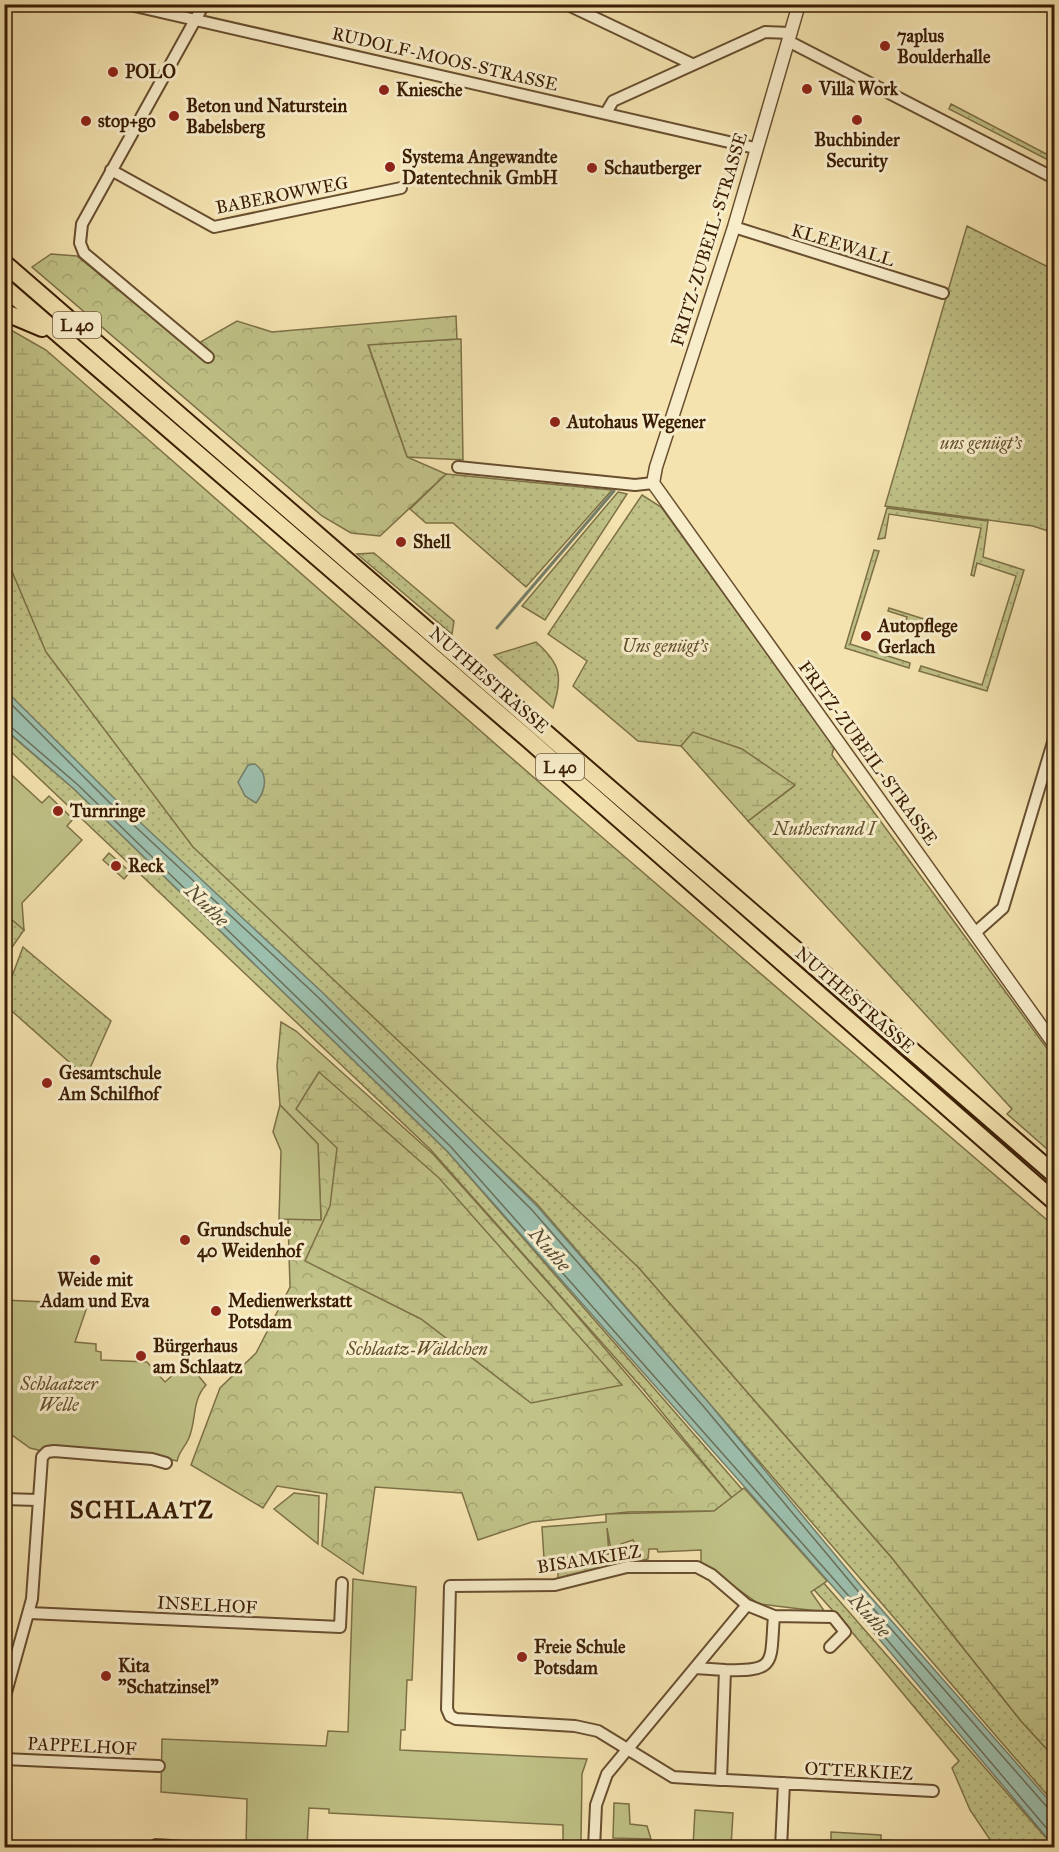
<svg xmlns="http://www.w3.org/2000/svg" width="1059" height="1852" font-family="'IM FELL Great Primer',serif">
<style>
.grass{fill:url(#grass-dots);stroke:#7d7046;stroke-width:1.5}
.forest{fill:url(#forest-crowns);stroke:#7d7046;stroke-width:1.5}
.wetland{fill:url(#wetland-marsh);stroke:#7d7046;stroke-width:1.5}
.park{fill:#c0c287;stroke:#7d7046;stroke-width:1.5}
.water{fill:#9cbeac;stroke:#757e69;stroke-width:1.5}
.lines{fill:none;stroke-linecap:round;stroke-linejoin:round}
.shore{stroke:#6b6e58;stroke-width:1.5}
.stream{stroke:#757e69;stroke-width:3}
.minor-casing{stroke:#684e2f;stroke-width:14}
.tertiary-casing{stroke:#684e2f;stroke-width:15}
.trunk-casing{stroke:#3a1d04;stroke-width:20}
.minor{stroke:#f8edcb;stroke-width:10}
.tertiary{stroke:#f8edcb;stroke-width:12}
.trunk{stroke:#f4e3af;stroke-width:16}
.poi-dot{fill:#8f2418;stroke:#f8edcb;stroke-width:2}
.labels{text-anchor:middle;stroke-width:6;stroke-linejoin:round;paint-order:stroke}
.shield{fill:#f8edcb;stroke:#735b40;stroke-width:1.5}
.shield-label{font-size:16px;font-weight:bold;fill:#3a1d04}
.poi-label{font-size:18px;font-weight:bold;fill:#3a1d04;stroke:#f8edcb;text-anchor:start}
.street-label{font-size:18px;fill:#3a1d04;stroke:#f8edcb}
.park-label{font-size:18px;font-style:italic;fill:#624f2b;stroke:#f8edcb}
.water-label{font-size:20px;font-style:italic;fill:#574d36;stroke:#f8edcb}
.district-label{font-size:24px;font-weight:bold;letter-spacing:1.5px;fill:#3a1d04;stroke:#f8edcb}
</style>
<defs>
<pattern id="grass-dots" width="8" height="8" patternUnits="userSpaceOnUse" patternTransform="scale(1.5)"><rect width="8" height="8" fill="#c0c287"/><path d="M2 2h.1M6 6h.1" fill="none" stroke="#a6a673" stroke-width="1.8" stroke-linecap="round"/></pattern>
<pattern id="forest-crowns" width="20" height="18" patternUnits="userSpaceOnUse" patternTransform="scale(1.5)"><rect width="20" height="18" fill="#c0c287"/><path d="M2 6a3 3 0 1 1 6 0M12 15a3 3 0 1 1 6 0" fill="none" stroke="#a6a673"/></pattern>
<pattern id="wetland-marsh" width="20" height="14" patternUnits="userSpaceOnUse" patternTransform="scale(1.5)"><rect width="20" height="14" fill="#c0c287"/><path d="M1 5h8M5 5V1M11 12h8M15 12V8" fill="none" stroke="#a6a673"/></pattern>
</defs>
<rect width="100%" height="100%" fill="#f4e3af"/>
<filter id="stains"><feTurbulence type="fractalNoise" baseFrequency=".00333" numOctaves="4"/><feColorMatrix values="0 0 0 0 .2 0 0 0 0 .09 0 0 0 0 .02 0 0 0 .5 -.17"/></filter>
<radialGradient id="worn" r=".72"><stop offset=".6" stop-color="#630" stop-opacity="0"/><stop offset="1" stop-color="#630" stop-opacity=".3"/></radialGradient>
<path class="grass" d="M951 104 1054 158V163L949 109Z
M967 226 1054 270V533L1033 526 885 506Z
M461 339 463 460 407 457 368 344Z
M4 450 639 1268 892 1558 1021 1721 1054 1757V1803L537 1204 5 697Z
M446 474 612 490 526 587 453 523H426L410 509Z
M618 492 627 494 545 620 522 606Z
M642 495 661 507 834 746 832 755 1054 1058V1155L1007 1114 1012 1109 748 821 794 786 694 733 681 746 638 741 573 686 587 661 548 634Z
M887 508 988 521 983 557 1024 570 987 691 919 671 921 666 982 685 1016 576 977 563 974 576 971 575 981 528 889 514 885 538 878 539Z
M874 550 879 551 850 644 910 663 909 668 845 648Z
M374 553 454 621 452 634 357 554Z
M889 608 924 619 921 629 905 624 907 617 888 611Z
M536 642C561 664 563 677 553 708L494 655Z
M4 729 74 789 447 1151 1054 1847H995L970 1810 952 1768 959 1761 851 1631 732 1498 643 1389 430 1149 5 746Z
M5 894 24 930 6 956 5 962Z
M23 947 111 1021 86 1077 5 1005V995Z
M605 1560 608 1568 558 1580V1564Z"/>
<path class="forest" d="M51 254 77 256 192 350 202 341 237 321 272 332 456 316 457 339 368 345 407 457 446 474 380 536 351 533 322 516 32 267Z
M281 1022 296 1031 433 1154 567 1304 732 1498 714 1511 628 1512 532 1522 478 1540 462 1493 375 1487 363 1574 322 1546 327 1494 277 1486 263 1508 191 1465 220 1388 256 1353 290 1287 288 1219H321L318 1144 280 1105 277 1066Z"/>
<path class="wetland" d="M4 330H11L46 350 596 832 1054 1226V1757L1021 1721 892 1558 639 1268 193 847 46 652 8 562H5Z
M693 732 742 749 795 785 748 821 681 746Z
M319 1072 439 1178 622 1385 531 1403 421 1319 305 1261 330 1206 337 1148 296 1109Z"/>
<path class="park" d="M4 768 42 803 49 796 73 819 67 826 82 840 22 903 24 930 5 914Z
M109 853 130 872 124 879 103 860Z
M280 1105 318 1144 321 1220 279 1219 281 1151 273 1132Z
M4 1300 88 1304 75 1342 96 1344V1351L101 1352V1360L147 1362 165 1382 187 1362 206 1385C191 1401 197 1422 188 1440 184 1448 179 1452 177 1461L153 1455 42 1451 30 1448 5 1430Z
M744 1488 827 1581 811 1592 825 1612 759 1604 701 1563V1550L658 1552 657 1549H649L648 1559 612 1567 610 1558 638 1553 633 1540 621 1544V1549L611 1550 607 1528 609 1554 544 1559 542 1527 606 1522V1514L714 1511Z
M294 1493 319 1496 318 1544 274 1509Z
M353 1579 416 1587 412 1680H407L405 1730H401L400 1750 587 1759 582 1774 581 1841H563V1825L329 1813V1809L309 1808 307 1847H251L246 1846 247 1799 161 1792 162 1739 326 1746 328 1731 348 1732Z
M614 1803 629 1804 630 1824 647 1826 651 1839 613 1838Z
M695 1810 733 1813 731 1847H693Z
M831 1832 881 1835V1840L941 1843 939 1848 831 1847Z"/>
<path class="water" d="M4 689 113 797 323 993 537 1206 709 1403 861 1586 1054 1806V1846L874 1633 447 1151 74 789 5 729Z
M255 764C269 774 266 790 256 803L245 796 238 782 248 765Z"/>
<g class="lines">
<path class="shore" d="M4 697 109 802 319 998 532 1210 704 1407 857 1590 1047 1807 1054 1809
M4 725 11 727 78 785 451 1147 878 1629 1054 1837"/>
<path class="stream" d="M497 628 614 491"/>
<defs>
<path id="minor" d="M126 4 755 148
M204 4 82 224 80 243 84 253 208 357
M566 4 692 64
M788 41 1054 178
M606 113 613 101 765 32 790 33
M111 170 214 227 401 188
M734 227 943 293
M458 467 635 485 653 483
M976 932 1003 908 1054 739
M4 1499 37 1500
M29 1613 340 1627 342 1583
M774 1616 833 1617 845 1632 830 1647
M695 1668 725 1670
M4 1700 32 1599 42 1457 47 1452 54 1451 152 1459 166 1463
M4 1759 159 1766
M721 1780 725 1670C778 1672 770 1662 774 1616L747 1605 712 1575 697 1567H627L555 1585 450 1586 447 1709 450 1716 456 1719 575 1726 598 1731 673 1777 721 1780H726L933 1791
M156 1848V1845L202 1848
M594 1848 596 1805 607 1774 747 1605
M781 1848 784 1783"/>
<path id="tertiary" d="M799 4 734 227 656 467 653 483 1054 1044"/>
<path id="trunk" d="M4 263 1054 1174
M4 287 528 739 1054 1201
M4 312 42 328"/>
</defs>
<use href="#minor" class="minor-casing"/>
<use href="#tertiary" class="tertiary-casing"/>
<use href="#trunk" class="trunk-casing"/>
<use href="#minor" class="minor"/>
<use href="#tertiary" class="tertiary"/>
<use href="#trunk" class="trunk"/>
</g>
<g class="poi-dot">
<circle cx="885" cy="46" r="6"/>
<circle cx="113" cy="72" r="6"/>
<circle cx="807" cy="89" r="6"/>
<circle cx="384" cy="90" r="6"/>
<circle cx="174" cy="116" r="6"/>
<circle cx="857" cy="120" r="6"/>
<circle cx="86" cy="121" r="6"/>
<circle cx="390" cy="167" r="6"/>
<circle cx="592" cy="168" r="6"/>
<circle cx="555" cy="422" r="6"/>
<circle cx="401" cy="542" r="6"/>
<circle cx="866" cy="636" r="6"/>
<circle cx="58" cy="811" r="6"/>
<circle cx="116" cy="866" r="6"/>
<circle cx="47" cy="1083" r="6"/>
<circle cx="185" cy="1240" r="6"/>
<circle cx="95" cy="1260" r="6"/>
<circle cx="216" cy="1311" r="6"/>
<circle cx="141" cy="1356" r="6"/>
<circle cx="522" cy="1657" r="6"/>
<circle cx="106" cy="1676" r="6"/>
</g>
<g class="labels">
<g class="shield">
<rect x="53" y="312" width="48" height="26" rx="4.5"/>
<rect x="536" y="754" width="48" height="26" rx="4.5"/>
</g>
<g class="shield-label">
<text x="77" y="331">L 40</text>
<text x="560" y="773">L 40</text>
</g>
<g class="poi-label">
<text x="897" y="42">7aplus<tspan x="897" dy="21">Boulderhalle</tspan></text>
<text x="125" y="78">POLO</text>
<text x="819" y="95">Villa Work</text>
<text x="396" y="96">Kniesche</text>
<text x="186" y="112">Beton und Naturstein<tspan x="186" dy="21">Babelsberg</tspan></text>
<text x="98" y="127">stop+go</text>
<text x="857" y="146" text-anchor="middle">Buchbinder<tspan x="857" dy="21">Security</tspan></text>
<text x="402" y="163">Systema Angewandte<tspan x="402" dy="21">Datentechnik GmbH</tspan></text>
<text x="604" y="174">Schautberger</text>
<text x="567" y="428">Autohaus Wegener</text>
<text x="413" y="548">Shell</text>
<text x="878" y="632">Autopflege<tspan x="878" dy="21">Gerlach</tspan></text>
<text x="70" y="817">Turnringe</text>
<text x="128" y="872">Reck</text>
<text x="59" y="1079">Gesamtschule<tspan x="59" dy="21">Am Schilfhof</tspan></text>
<text x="197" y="1236">Grundschule<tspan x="197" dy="21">40 Weidenhof</tspan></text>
<text x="95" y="1286" text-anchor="middle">Weide mit<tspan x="95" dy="21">Adam und Eva</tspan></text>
<text x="228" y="1307">Medienwerkstatt<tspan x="228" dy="21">Potsdam</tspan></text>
<text x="153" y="1352">Bürgerhaus<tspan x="153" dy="21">am Schlaatz</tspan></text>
<text x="534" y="1653">Freie Schule<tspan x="534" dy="21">Potsdam</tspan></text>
<text x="118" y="1672">Kita<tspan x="118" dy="21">"Schatzinsel"</tspan></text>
</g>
<g class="street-label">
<text transform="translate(445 59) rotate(13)" y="6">RUDOLF-MOOS-STRASSE</text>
<text transform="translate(282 195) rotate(-11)" y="6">BABEROWWEG</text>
<text transform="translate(709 239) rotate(-73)" y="6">FRITZ-ZUBEIL-STRASSE</text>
<text transform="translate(843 245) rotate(17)" y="6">KLEEWALL</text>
<text transform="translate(489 680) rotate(41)" y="6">NUTHESTRASSE</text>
<text transform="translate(868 753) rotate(54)" y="6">FRITZ-ZUBEIL-STRASSE</text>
<text transform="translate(855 1000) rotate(41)" y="6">NUTHESTRASSE</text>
<text transform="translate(589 1559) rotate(-9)" y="6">BISAMKIEZ</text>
<text transform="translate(207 1605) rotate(3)" y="6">INSELHOF</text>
<text transform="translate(82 1746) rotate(3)" y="6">PAPPELHOF</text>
<text transform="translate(859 1771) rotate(3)" y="6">OTTERKIEZ</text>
</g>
<g class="park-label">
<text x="981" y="449">uns genügt's</text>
<text x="665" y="652">Uns genügt’s</text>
<text x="824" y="835">Nuthestrand I</text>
<text x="417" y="1355">Schlaatz-Wäldchen</text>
<text x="59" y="1390">Schlaatzer<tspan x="59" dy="21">Welle</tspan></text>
</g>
<g class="water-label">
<text transform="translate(207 905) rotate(44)" y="7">Nuthe</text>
<text transform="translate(550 1249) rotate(49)" y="7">Nuthe</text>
<text transform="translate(870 1615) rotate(49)" y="7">Nuthe</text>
</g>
<g class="district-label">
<text x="142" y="1518">SCHLAATZ</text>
</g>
</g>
<rect width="1059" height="1852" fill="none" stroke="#f4e3af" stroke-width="24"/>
<rect x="6" y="6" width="1047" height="1840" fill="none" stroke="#3a1d04" stroke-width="3"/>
<rect x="12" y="12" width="1035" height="1828" fill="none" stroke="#3a1d04" stroke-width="1.5"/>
<rect width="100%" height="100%" filter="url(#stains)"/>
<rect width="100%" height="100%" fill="url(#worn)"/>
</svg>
